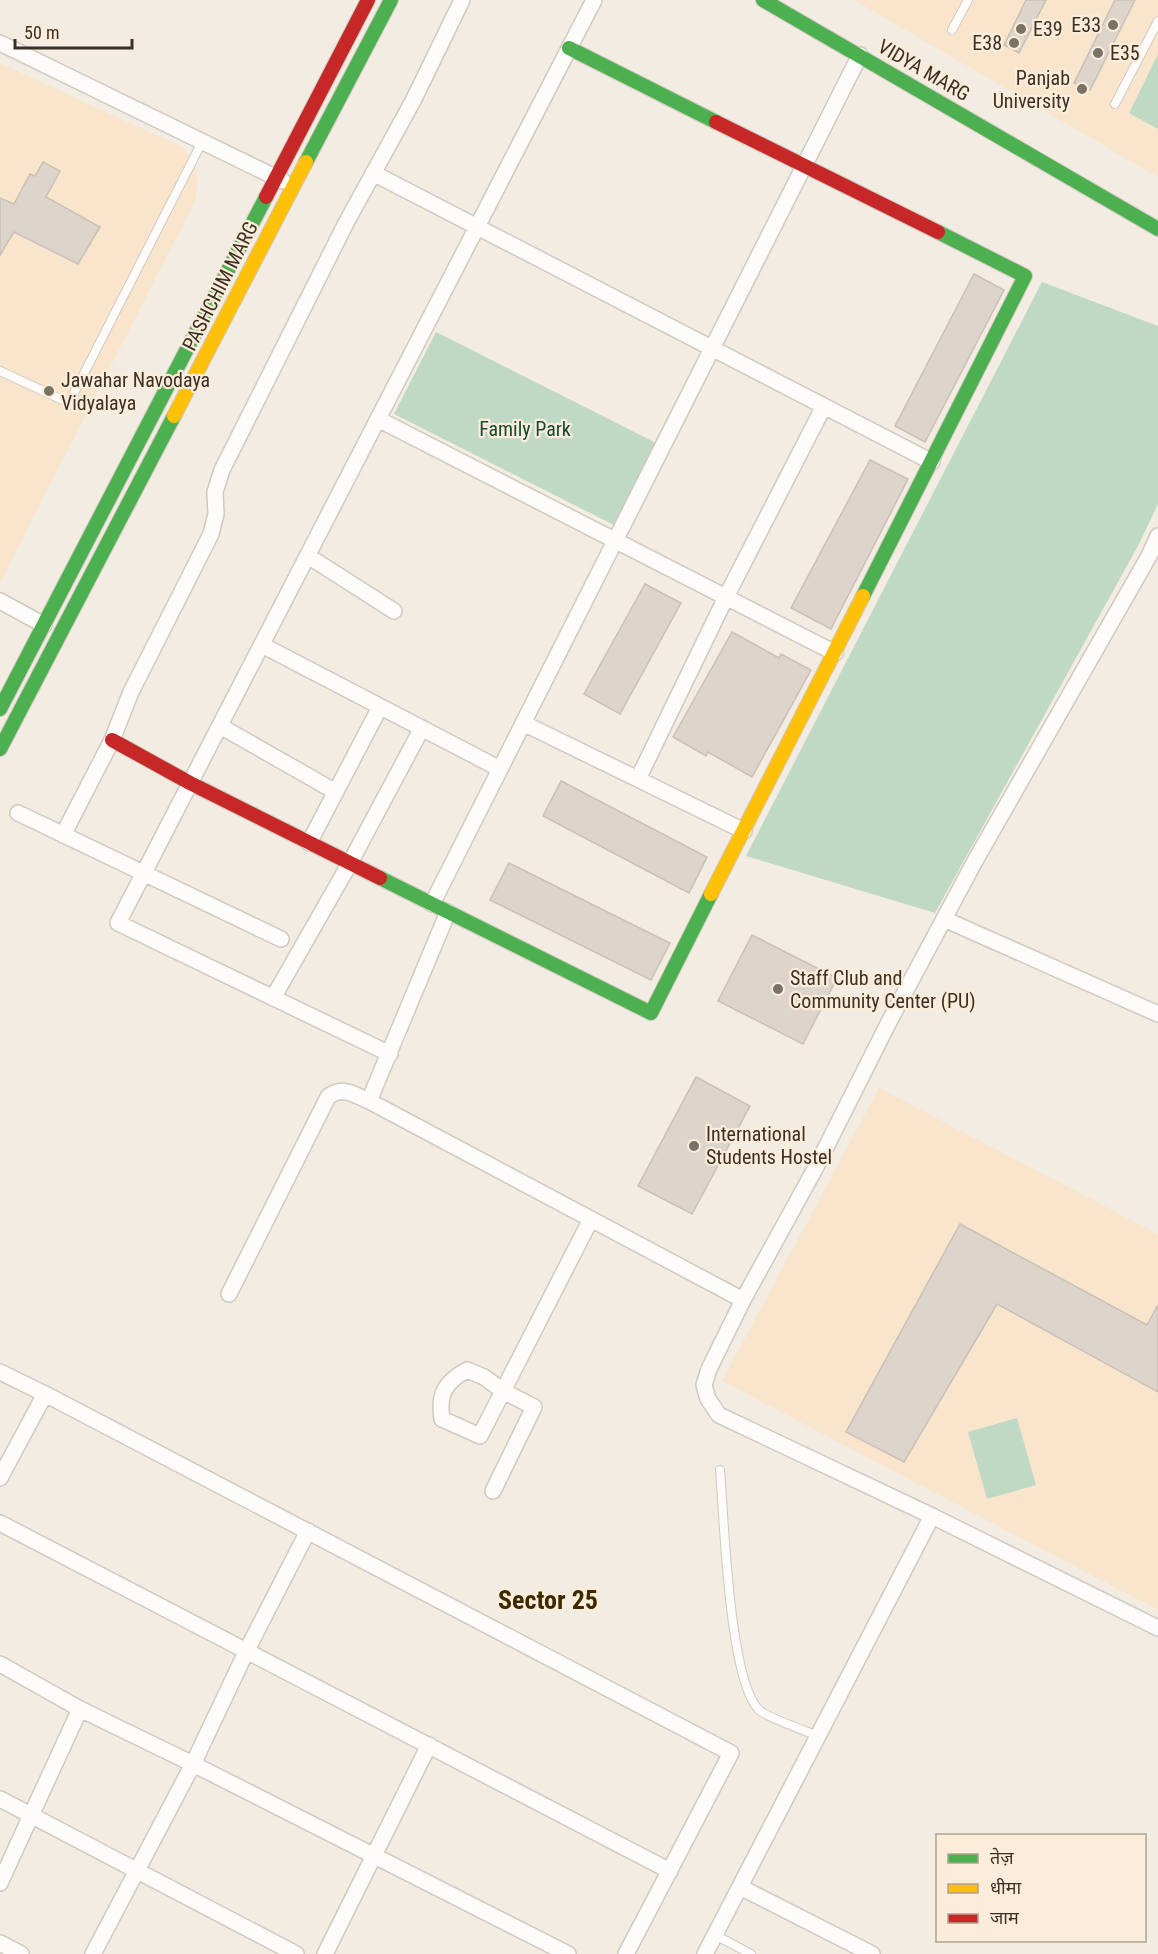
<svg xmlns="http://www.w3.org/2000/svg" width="1158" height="1954" font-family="'Roboto Condensed','Noto Sans Devanagari',sans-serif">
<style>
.built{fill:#f8e5cb}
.green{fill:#c0d9c5}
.building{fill:#ddd4cb;stroke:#c9c0b7;stroke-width:1.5}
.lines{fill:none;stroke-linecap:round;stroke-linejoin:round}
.lane-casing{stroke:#d1c9bf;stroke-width:10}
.street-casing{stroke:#d1c9bf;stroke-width:18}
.fast-casing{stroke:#d1c9bf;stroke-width:16}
.slow-casing{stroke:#d1c9bf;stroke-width:16}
.jam-casing{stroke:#d1c9bf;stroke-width:16}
.lane{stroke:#fdfcfb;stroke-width:8}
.street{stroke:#fdfcfb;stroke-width:15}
.fast{stroke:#4caf50;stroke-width:14}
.slow{stroke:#ffc107;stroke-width:14}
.jam{stroke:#c62828;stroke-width:14}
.poi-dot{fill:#7b7266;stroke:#fbedda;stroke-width:2}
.labels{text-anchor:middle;stroke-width:4.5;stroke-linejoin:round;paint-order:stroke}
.poi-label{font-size:20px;fill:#3a3124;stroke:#fbedda;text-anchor:start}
.street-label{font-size:20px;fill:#3a3124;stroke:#fbedda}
.park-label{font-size:20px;fill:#144931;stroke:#fbedda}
.district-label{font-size:26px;font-weight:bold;fill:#3d2902;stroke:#fbedda}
</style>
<rect width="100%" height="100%" fill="#f3ece2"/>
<path class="built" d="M854 0H1158V177Z
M0 63 182 147 194 163 197 177 196 199 0 583Z
M879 1088 1158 1234V1610L722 1381Z"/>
<path class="green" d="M1158 54V129L1129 113Z
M1042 282 1158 326V504L1139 544 935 913 746 856Z
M436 332 656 443 614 525 394 414Z
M1017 1418 1036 1485 987 1499 968 1432Z"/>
<path class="building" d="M1026 0H1046L1019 53 1004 45Z
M1115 0H1135L1090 90 1074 83Z
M43 162 60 171 46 197 100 227 78 264 14 232 0 255V198L14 204 30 174 35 176Z
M974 274 1004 290 925 442 895 426Z
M870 460 908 479 831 629 791 608Z
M645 584 681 603 620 714 584 694Z
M732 632 779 658 781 654 811 670 752 777 708 752 706 756 673 737Z
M561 781 707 857 689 893 543 816Z
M509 863 670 943 651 980 490 900Z
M752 935 837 978 803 1044 718 1001Z
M696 1077 750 1106 692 1214 638 1186Z
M960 1224 1147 1325 1158 1305V1392L997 1304 904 1462 846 1432Z"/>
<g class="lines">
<defs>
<path id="lane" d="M952 30 968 0
M1115 104 1158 21
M0 371 69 403 202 142
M720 1470C724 1517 729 1681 759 1710 766 1717 806 1731 818 1736
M715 1935 751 1954"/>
<path id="street" d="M0 43 283 181
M373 173 932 462
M378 419 835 653
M308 556 394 611
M0 601 44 625
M262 645 500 769
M523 723 744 831
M220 726 336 792
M638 779 726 597 824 406
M18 813 281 939
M63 835 112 740 131 692 211 534 216 514 215 492 222 470 346 223 414 99 462 0
M309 843 380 707
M432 904 860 55
M448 912 369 1101 743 1300
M944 919 1158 1014
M273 998 350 863 422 728
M390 1054 118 923 594 0
M229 1294 328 1097C343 1085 354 1095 369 1101
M467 1370 484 1377 503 1391 480 1436 442 1419C438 1394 445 1382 467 1370Z
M0 1372 45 1394 731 1753 626 1954
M0 1478 45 1394
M493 1491 534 1407 503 1391 591 1219
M932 1516 719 1415 708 1399 704 1385 709 1369 743 1300 816 1167 891 1018 975 861 1149 556 1158 536
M0 1523 670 1871
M0 1664 80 1709 193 1764 568 1954
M0 1799 296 1954
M0 1883 80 1709
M740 1887 872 1954
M0 1943 21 1954
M93 1954 193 1764 247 1650 308 1531
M325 1954 429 1745
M705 1954 932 1516 1158 1628"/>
<path id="fast" d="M763 0 1158 229
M569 48 716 122
M306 162 391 0
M863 596 1025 276 938 232
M0 709 266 197
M0 749 174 416
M380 878 651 1013 711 894"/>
<path id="slow" d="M174 416 306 162
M711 894 863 596"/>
<path id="jam" d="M716 122 938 232
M266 197 368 0
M112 740 190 783 380 878"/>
</defs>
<use href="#lane" class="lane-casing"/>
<use href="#street" class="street-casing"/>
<use href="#fast" class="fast-casing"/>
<use href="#slow" class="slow-casing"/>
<use href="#jam" class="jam-casing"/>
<use href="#lane" class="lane"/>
<use href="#street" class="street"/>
<use href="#fast" class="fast"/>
<use href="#slow" class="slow"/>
<use href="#jam" class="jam"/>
</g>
<g class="poi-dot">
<circle cx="1113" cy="25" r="6"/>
<circle cx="1021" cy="29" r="6"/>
<circle cx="1014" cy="43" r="6"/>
<circle cx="1098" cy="53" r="6"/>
<circle cx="1082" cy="89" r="6"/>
<circle cx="49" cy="391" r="6"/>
<circle cx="778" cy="989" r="6"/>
<circle cx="694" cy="1146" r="6"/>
</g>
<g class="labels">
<g class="poi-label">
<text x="1101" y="32" text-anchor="end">E33</text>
<text x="1033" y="36">E39</text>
<text x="1002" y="50" text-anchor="end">E38</text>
<text x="1110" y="60">E35</text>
<text x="1070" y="85" text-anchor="end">Panjab<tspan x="1070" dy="23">University</tspan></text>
<text x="61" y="387">Jawahar Navodaya<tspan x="61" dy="23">Vidyalaya</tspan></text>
<text x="790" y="985">Staff Club and<tspan x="790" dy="23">Community Center (PU)</tspan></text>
<text x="706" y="1141">International<tspan x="706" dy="23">Students Hostel</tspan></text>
</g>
<g class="street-label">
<text transform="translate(924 70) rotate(30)" y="7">VIDYA MARG</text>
<text transform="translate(220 286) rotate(-63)" y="7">PASHCHIM MARG</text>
</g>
<g class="park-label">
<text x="525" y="436">Family Park</text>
</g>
<g class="district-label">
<text x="548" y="1609">Sector 25</text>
</g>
</g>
<rect x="936" y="1834" width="210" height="108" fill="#fbedda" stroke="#aea291" stroke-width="1.5"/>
<rect x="948" y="1854" width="30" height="9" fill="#4caf50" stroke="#aea291" stroke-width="1.5"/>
<text x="990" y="1864" font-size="18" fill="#3a3124">तेज़</text>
<rect x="948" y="1884" width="30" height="9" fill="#ffc107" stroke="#aea291" stroke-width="1.5"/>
<text x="990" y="1894" font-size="18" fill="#3a3124">धीमा</text>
<rect x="948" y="1914" width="30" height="9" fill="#c62828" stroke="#aea291" stroke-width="1.5"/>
<text x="990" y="1924" font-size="18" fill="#3a3124">जाम</text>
<path d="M15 39v9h117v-9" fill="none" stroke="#3a3124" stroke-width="3"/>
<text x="24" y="39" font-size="18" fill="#3a3124" stroke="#fbedda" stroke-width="4.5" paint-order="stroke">50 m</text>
</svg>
